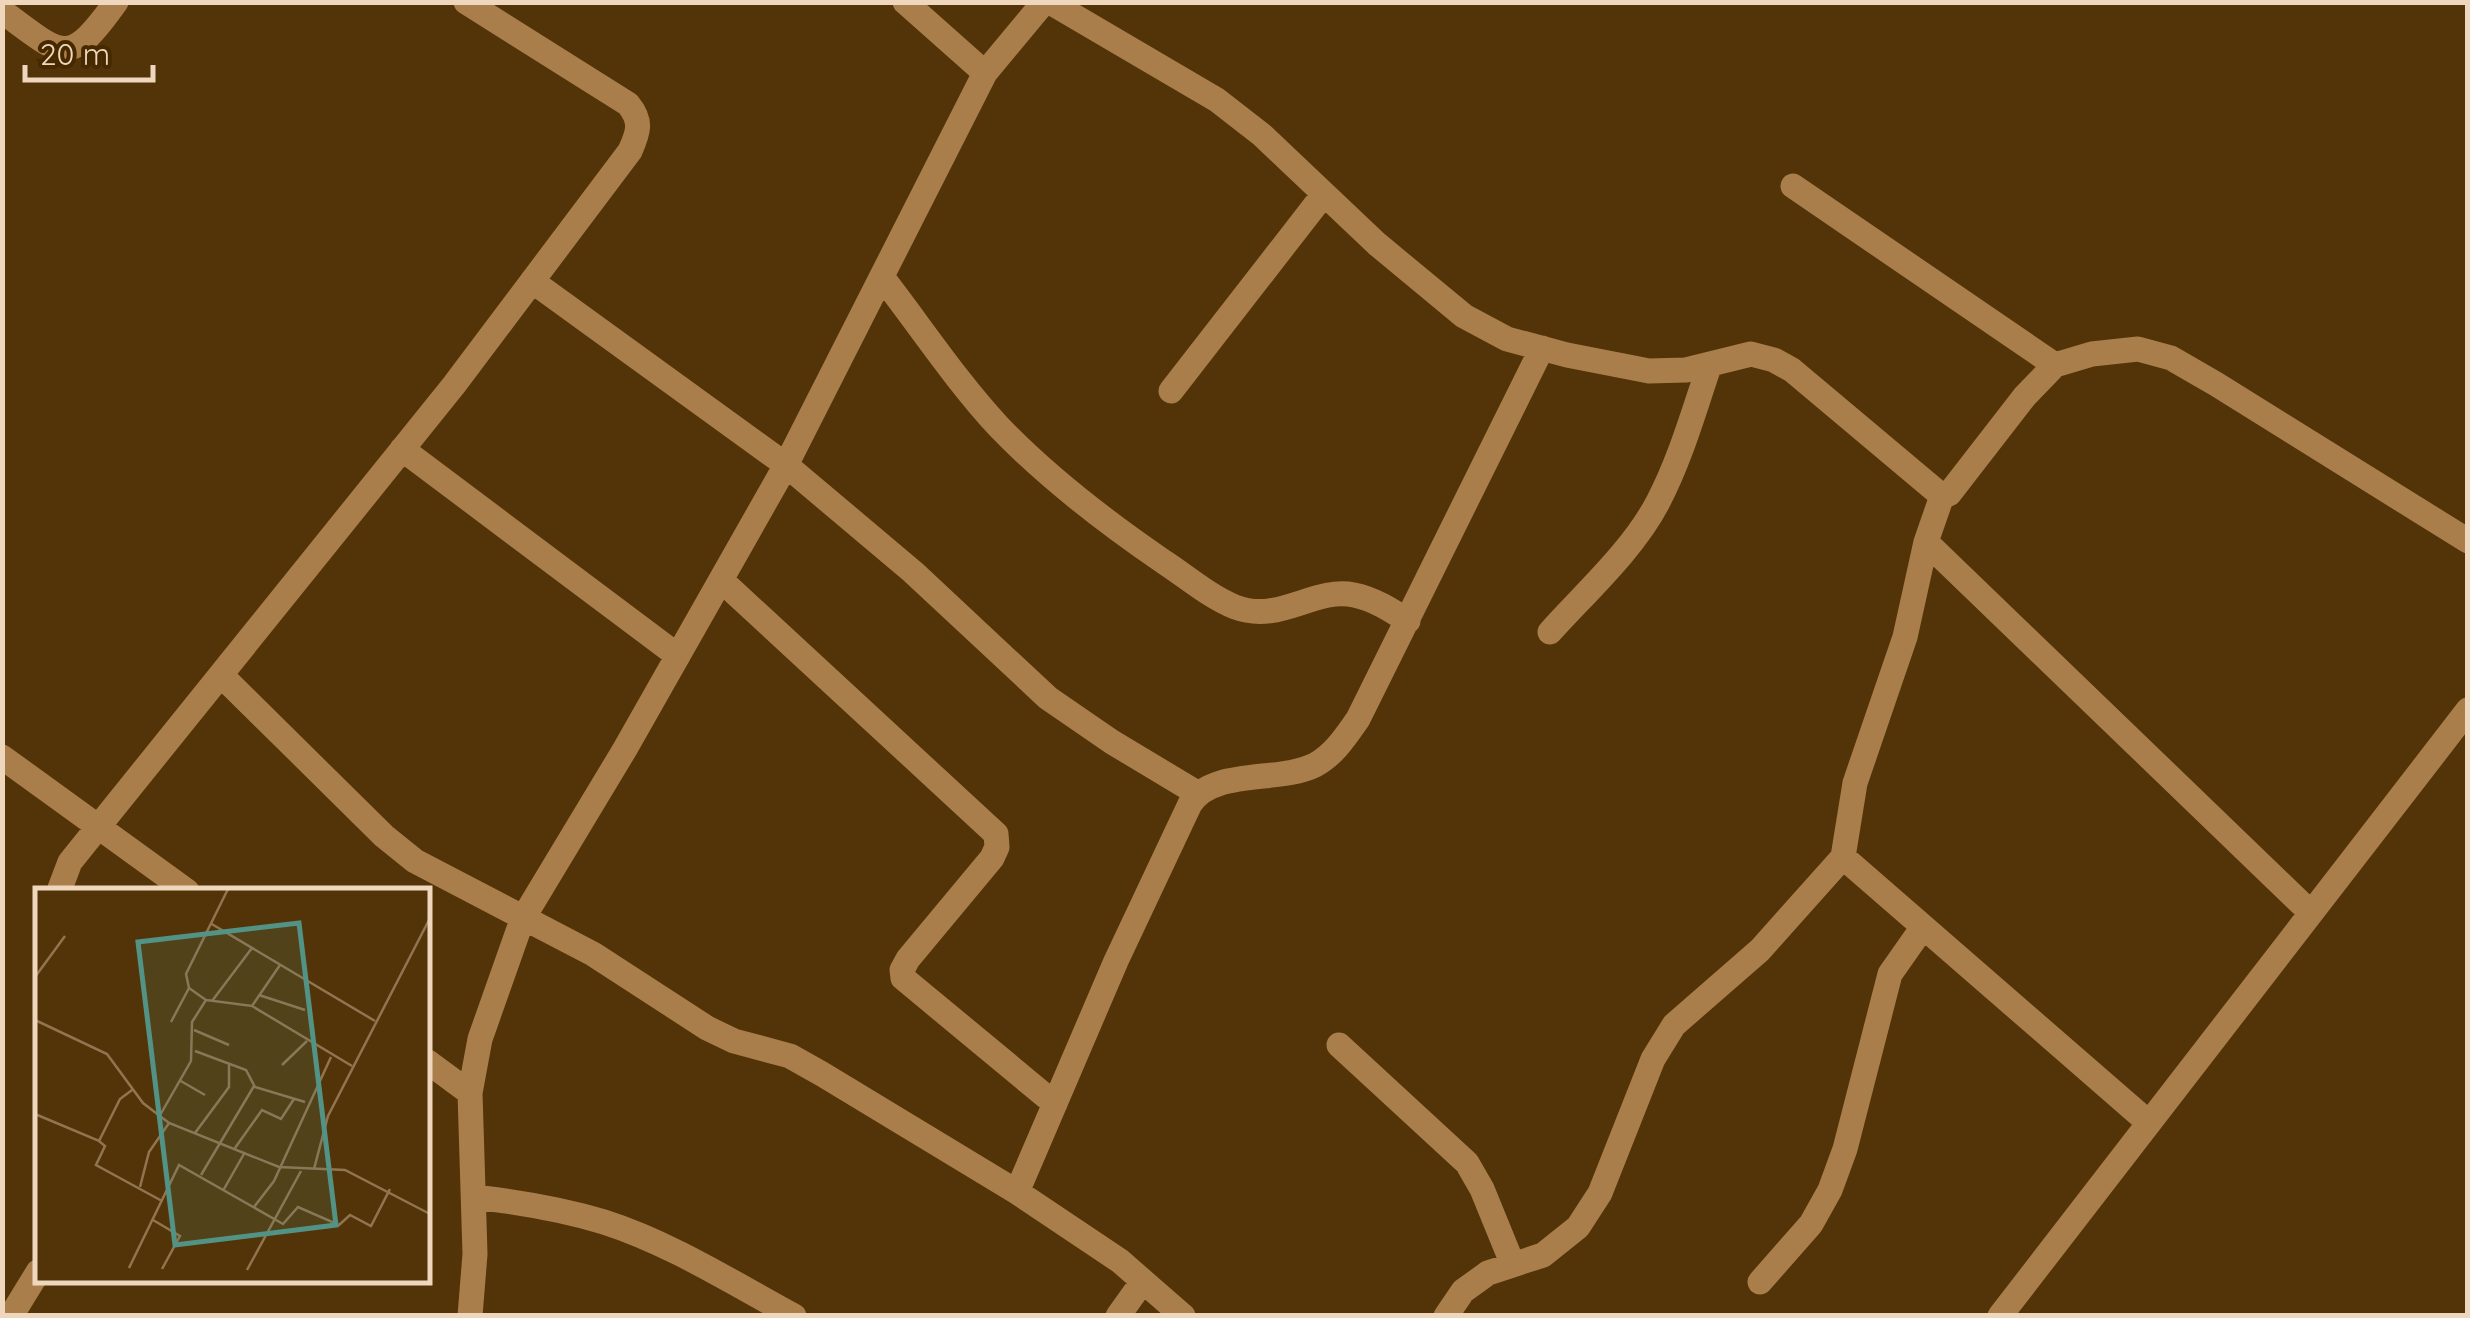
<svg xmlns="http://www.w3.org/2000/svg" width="2470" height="1318" font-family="Quicksand,sans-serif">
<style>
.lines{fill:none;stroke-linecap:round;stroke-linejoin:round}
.minor{stroke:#aa7e4a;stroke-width:25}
.inset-road{fill:none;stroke:#917550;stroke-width:2.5}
.view{fill:#529386;fill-opacity:0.15;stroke:#529386;stroke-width:5}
.inset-edge{fill:none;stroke:#efd7bd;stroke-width:5}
</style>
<rect width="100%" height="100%" fill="#523408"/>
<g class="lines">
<path class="minor" d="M905 2 985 73
M1050 2 1217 100 1262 135 1377 244 1464 316 1507 339 1567 355 1649 371 1686 370 1751 354 1774 360 1792 370 1942 496 1949 494 2025 396 2055 365 2092 354 2138 349 2171 358 2216 384 2468 541
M2 11C63 56 68 69 116 2
M1793 186 2055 365
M882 277C920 326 957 382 999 427 1047 477 1107 523 1164 562 1187 577 1210 597 1235 607 1280 624 1313 587 1354 595 1374 599 1391 610 1408 621
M532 281 786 465 913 572 1048 698 1112 742 1197 793
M1171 391 1324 194
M402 449 678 656
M1942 496 1926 542 1905 637 1855 783 1843 857 2149 1123
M1926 542 2310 912
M721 580 996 834 997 847 992 858 908 959 902 970 903 978 1055 1104
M1550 632C1586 592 1633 550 1658 502 1681 458 1694 410 1710 364
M221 675 384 836 415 861 593 954 707 1028 734 1041 790 1056 822 1074 1017 1192 1120 1261 1183 1316
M2 757 187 891
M59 891 70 862 454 385 630 151C639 131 642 121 628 104L466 2
M1339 1045 1467 1163 1482 1189 1513 1265
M428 1062 470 1093
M1017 1192 1116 961 1190 804C1213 768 1279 783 1315 765 1334 755 1346 736 1358 719L1542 348
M474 1197C518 1202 561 1209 604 1222 670 1243 733 1283 794 1316
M1760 1282 1811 1224 1830 1190 1845 1149 1890 974 1923 927
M11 1316 38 1272
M470 1316 475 1254 470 1093 480 1039 522 920 625 749 786 465 985 73 1044 2
M1118 1316 1143 1281
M1446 1316 1463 1291 1488 1273 1543 1255 1578 1227 1600 1193 1653 1059 1674 1025 1760 950 1843 857
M2000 1316 2468 710"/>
</g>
<g transform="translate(35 888)">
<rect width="395" height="395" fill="#523408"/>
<path class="inset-road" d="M175 35 340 133M0 89 30 48M224 107 270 122M171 112 217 118 245 77M177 113 217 60M217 118 317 178M0 132 72 166 108 215 134 235 244 279 310 282 395 326M136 134 154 100M159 142 194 157M160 163 211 182 220 199 270 214M247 177 272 153M144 192 170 207M0 226 64 253 85 211 97 202M124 229 156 173 157 134 171 112 154 100 151 86 193 1M160 245 194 199V176M64 253 70 258 61 277 127 313M200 260 227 222 246 231 259 211M279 281 293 228 395 30M166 287 219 198M105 299 114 264 134 235M189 301 210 264M219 319 239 293 296 169M118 332 145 348 127 381M94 380 144 277 248 336 263 319 304 337 315 327 336 338 355 301M212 382 266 283"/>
<path class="view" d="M264 35 301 337 140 357 103 54Z"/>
<rect width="395" height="395" class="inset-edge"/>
</g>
<rect width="2470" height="1318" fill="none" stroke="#efd7bd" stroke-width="10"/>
<path d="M25 65v15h128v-15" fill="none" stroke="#efd7bd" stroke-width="5"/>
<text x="40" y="65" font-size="30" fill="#efd7bd" stroke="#472900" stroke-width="8" paint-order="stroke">20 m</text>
</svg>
